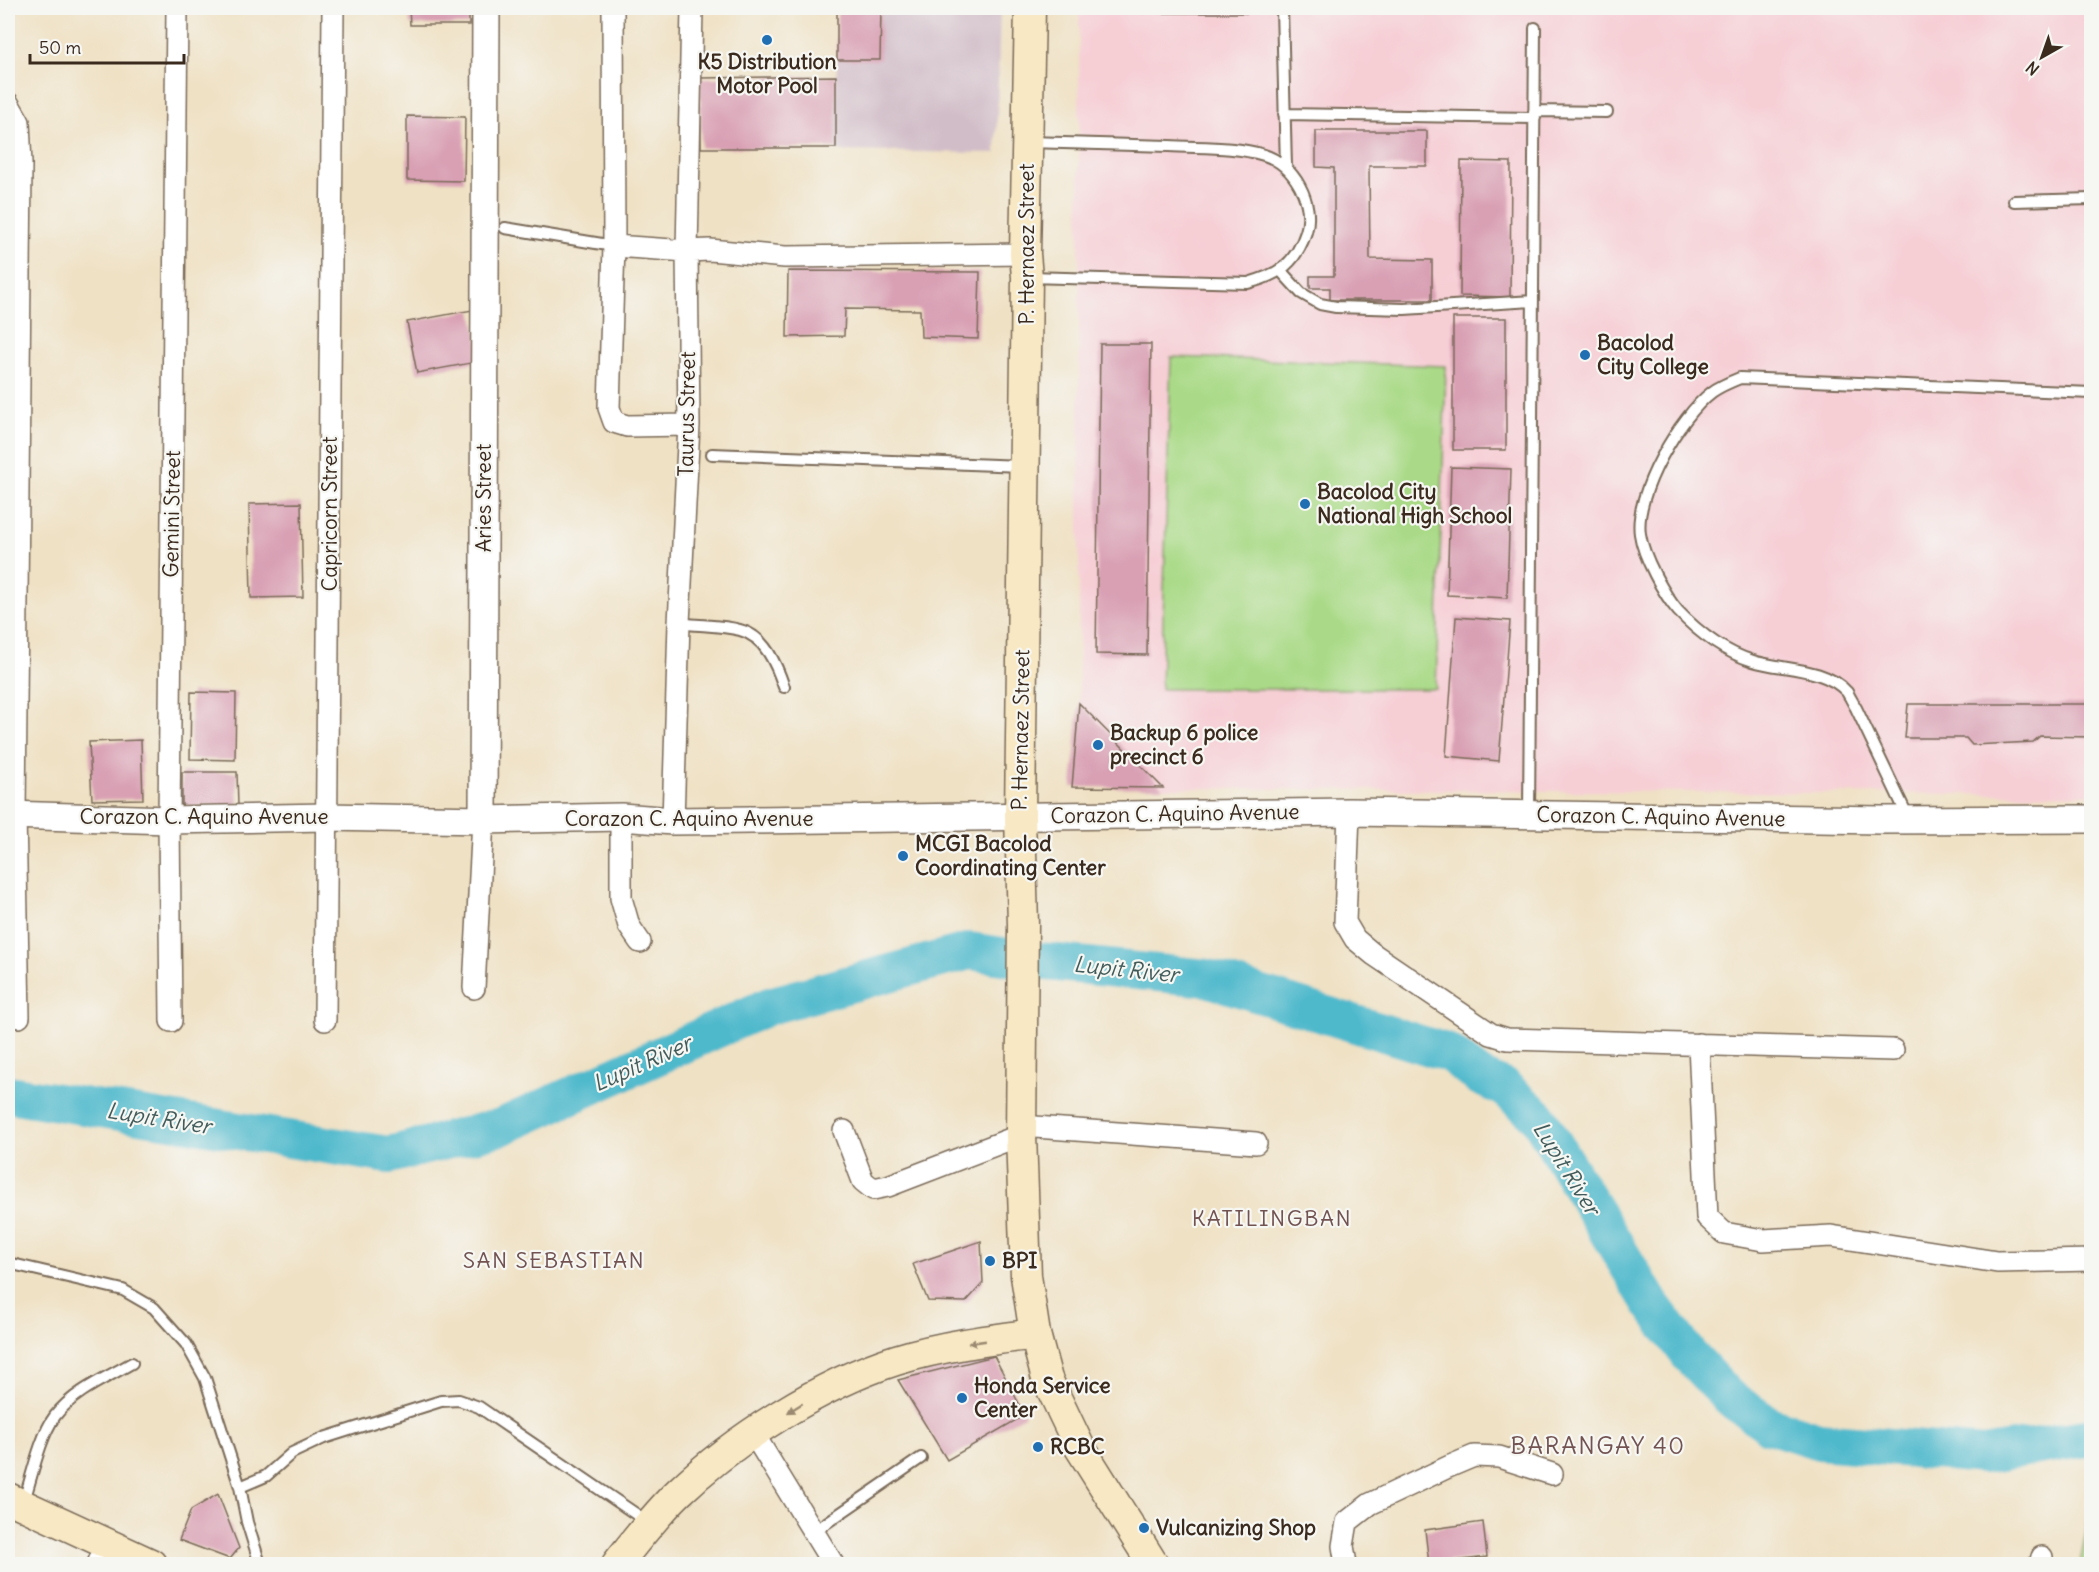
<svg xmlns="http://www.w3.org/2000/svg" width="2099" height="1572" font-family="Delius,sans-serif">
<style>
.built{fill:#f6cfd5}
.industrial{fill:#d1bdc8}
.green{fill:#aada88;stroke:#728253;stroke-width:1.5}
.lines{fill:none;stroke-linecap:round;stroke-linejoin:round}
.river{stroke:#4fb9cc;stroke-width:38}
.building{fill:#d9a0b4}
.service-casing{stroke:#7a6a58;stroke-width:14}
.minor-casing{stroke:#7a6a58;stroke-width:24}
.tertiary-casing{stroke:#7a6a58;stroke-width:30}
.secondary-casing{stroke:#7a6a58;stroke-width:33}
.service{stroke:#fff;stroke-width:10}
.minor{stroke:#fff;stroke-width:21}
.tertiary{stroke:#fff;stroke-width:27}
.secondary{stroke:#f8e8c3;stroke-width:30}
.oneway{fill:#9a8970}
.poi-dot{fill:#1f6fb2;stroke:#f6f6f2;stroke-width:2}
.labels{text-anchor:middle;stroke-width:4.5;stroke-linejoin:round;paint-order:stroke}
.poi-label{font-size:21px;font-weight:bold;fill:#3b2a1e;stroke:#f6f6f2;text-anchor:start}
.street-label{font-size:21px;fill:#3b2a1e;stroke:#f6f6f2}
.water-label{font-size:22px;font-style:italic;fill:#425c5b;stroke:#f6f6f2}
.neighbourhood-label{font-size:22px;letter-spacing:1.5px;fill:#725352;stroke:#f6f6f2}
.quarter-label{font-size:24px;letter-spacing:1.5px;fill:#725352;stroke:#f6f6f2}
</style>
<rect width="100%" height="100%" fill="#f6f6f2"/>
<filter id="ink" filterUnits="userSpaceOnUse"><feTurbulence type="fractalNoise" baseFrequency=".0167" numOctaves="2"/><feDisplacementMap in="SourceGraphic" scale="12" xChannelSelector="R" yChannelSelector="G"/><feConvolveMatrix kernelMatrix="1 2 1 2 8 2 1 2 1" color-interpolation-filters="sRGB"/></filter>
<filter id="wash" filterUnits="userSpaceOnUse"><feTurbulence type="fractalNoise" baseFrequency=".008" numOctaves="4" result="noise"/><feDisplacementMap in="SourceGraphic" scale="24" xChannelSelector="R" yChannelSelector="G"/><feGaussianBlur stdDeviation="1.35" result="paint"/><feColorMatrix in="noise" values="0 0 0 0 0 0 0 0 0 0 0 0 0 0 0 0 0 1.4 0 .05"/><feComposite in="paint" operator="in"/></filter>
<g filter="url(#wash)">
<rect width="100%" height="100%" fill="#efe1c4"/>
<path class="built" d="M1079 8H2091V795L1163 788 1079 703Z"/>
<path class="industrial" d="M837 8H1000L996 153 836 151Z"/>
<path class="green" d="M1171 357 1446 366 1436 689H1161Z
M2091 1506V1564H2080Z"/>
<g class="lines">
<path class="river" d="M8 1094 389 1155 501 1127 769 1006 970 951 1028 960 1207 978 1449 1053 1480 1077 1505 1088 1538 1117 1651 1304 1689 1355 1728 1397 1769 1425 1819 1441 1983 1455 2092 1437"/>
</g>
<g id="blocks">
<path class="building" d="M409 8H469V25H410Z
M837 8H881L880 60H837Z
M1120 8H1251V13H1120Z
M836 76V148H701L700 78Z
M407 116 465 117 464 181 407 180Z
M1316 131H1427V166H1369L1370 259 1432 260V300H1330V288H1310V276H1334V168L1316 167Z
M1461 161 1511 162 1510 297 1460 296Z
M788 271 980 272 978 339 921 337 920 310 845 309 844 336 787 337Z
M472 310 482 361 417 373 407 322Z
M1453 318H1506V450H1453Z
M1100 344H1151L1147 655 1096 654Z
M1451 467 1511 469 1507 598 1447 595Z
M301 503 303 597 251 598 249 504Z
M1456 617 1510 621 1499 761 1446 756Z
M191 692 236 693 235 760 190 759Z
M1079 703 1163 788 1072 787Z
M1908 704H2092V737L2040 736 2033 742 1972 745 1966 738H1905Z
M141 740 143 799 92 800 89 742Z
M182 772H237L238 806H182Z
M981 1241 983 1283 966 1302 928 1301 913 1264Z
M994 1356 1025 1415 947 1460 898 1380Z
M218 1494 239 1548 230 1559 179 1540 191 1510Z
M1483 1522 1487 1557 1429 1564 1425 1530Z
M2091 1546 2092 1564H2086Z"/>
</g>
</g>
<g filter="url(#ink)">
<use href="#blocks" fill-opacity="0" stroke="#7a6a58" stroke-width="1.5"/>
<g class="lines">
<defs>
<path id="service" d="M1282 8 1286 167
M1534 111 1607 112
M1284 114 1535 118
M2014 201 2092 199
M505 228 614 246
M1280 270 1301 293 1320 304 1336 307 1404 309 1533 301
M1028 277 1248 283C1279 275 1296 263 1306 232 1315 203 1294 164 1264 155 1234 146 1201 148 1169 146 1122 145 1075 143 1028 142
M712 454 1022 466
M679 623C699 626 721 625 740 630 765 636 777 666 784 687
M1529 815 1535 28
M1909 819 1856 708C1853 703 1850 697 1847 692 1825 667 1782 670 1753 661 1724 652 1699 633 1678 611 1664 595 1643 556 1640 534 1634 494 1680 416 1712 392 1720 386 1730 382 1740 378L2092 393
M8 1263 123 1290 154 1308 186 1344 205 1378 240 1487
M23 1504C31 1480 40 1436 55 1416 74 1391 106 1378 132 1363
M813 1532 921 1458
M260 1564 247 1522 240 1487 266 1476 292 1453 324 1438 441 1401 459 1400 479 1407 649 1523"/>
<path id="minor" d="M613 8 614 246 609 408 614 422 627 426 689 425
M8 103 19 122 21 164 15 815 19 1017
M614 246 687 251 710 250 785 257 1025 254
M1349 812 1345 922 1355 939 1373 954 1491 1034 1507 1039 1893 1050
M621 817V898L629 926 640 942
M673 821 679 623 689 425 687 251 692 8
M474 988 483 820
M325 1020 333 8
M171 1021 169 820 177 8
M1699 1044 1707 1217 1724 1233 1763 1240 1831 1236 1997 1262 2092 1260
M1021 1126 1256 1143
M844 1131 863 1181 873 1189 888 1186 1021 1135
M753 1433 833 1564
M98 1564 106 1545
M1346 1564 1343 1546 1347 1522 1370 1504 1448 1467 1474 1456 1499 1457 1552 1474
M2040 1564 2042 1557"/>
<path id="tertiary" d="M8 815 169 820 327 817 483 820 621 817 673 821 1349 812 1881 820 2092 819
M483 820 486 8"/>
<path id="secondary" d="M1030 8 1025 254 1027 277 1020 815 1023 925 1021 1135 1026 1276 1035 1334 1047 1379 1079 1446 1153 1564
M8 1498 151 1564
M617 1564C637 1539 656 1514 679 1492 734 1439 823 1383 896 1360 941 1346 988 1340 1035 1334"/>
</defs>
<use href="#service" class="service-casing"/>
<use href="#minor" class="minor-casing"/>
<use href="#tertiary" class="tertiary-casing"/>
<use href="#secondary" class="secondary-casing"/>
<use href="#service" class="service"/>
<use href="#minor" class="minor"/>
<use href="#tertiary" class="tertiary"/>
<use href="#secondary" class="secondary"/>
</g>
<defs><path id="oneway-solid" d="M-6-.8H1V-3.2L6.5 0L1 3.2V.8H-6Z" transform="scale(1.5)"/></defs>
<g class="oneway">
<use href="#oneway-solid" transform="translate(977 1342) rotate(172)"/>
<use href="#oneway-solid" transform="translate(795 1408) rotate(148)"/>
</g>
</g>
<g class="poi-dot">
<circle cx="767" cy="40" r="6"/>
<circle cx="1585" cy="355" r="6"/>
<circle cx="1305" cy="504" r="6"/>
<circle cx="1098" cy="745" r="6"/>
<circle cx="903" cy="856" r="6"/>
<circle cx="990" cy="1261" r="6"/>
<circle cx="962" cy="1398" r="6"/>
<circle cx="1038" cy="1447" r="6"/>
<circle cx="1144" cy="1528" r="6"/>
</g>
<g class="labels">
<g class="poi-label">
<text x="767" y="69" text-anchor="middle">K5 Distribution<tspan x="767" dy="24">Motor Pool</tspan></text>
<text x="1597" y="350">Bacolod<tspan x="1597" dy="24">City College</tspan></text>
<text x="1317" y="499">Bacolod City<tspan x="1317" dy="24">National High School</tspan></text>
<text x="1110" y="740">Backup 6 police<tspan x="1110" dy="24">precinct 6</tspan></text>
<text x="915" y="851">MCGI Bacolod<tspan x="915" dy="24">Coordinating Center</tspan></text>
<text x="1002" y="1268">BPI</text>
<text x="974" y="1393">Honda Service<tspan x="974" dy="24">Center</tspan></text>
<text x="1050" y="1454">RCBC</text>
<text x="1156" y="1535">Vulcanizing Shop</text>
</g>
<g class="street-label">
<text transform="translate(1027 244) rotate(-90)" y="7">P. Hernaez Street</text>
<text transform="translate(687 414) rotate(-89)" y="7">Taurus Street</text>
<text transform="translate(484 498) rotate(-90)" y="7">Aries Street</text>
<text transform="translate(172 514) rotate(-89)" y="7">Gemini Street</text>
<text transform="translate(330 514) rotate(-90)" y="7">Capricorn Street</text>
<text transform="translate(1021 730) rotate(-89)" y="7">P. Hernaez Street</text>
<text transform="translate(1175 814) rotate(-1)" y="7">Corazon C. Aquino Avenue</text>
<text x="204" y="824">Corazon C. Aquino Avenue</text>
<text transform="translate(1661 817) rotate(1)" y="7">Corazon C. Aquino Avenue</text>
<text x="689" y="826">Corazon C. Aquino Avenue</text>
</g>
<g class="water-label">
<text transform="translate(1126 969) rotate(6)" y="8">Lupit River</text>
<text transform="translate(642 1063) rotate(-24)" y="8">Lupit River</text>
<text transform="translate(159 1118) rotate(9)" y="8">Lupit River</text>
<text transform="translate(1567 1168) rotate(58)" y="8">Lupit River</text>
</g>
<g class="neighbourhood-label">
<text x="1272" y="1226">KATILINGBAN</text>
<text x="554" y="1268">SAN SEBASTIAN</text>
</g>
<g class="quarter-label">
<text x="1598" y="1454">BARANGAY 40</text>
</g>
</g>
<rect width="2099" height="1572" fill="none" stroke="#f6f6f2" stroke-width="30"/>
<g transform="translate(2042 57) rotate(220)" stroke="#f6f6f2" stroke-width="4.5" paint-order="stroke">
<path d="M0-4.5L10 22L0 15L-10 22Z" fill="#3b2a1e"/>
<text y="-9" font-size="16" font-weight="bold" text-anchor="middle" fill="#3b2a1e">N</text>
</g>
<path d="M30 54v9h154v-9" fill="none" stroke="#3b2a1e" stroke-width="3"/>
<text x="39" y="54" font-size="18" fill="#3b2a1e" stroke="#f6f6f2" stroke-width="4.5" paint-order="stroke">50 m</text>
</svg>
